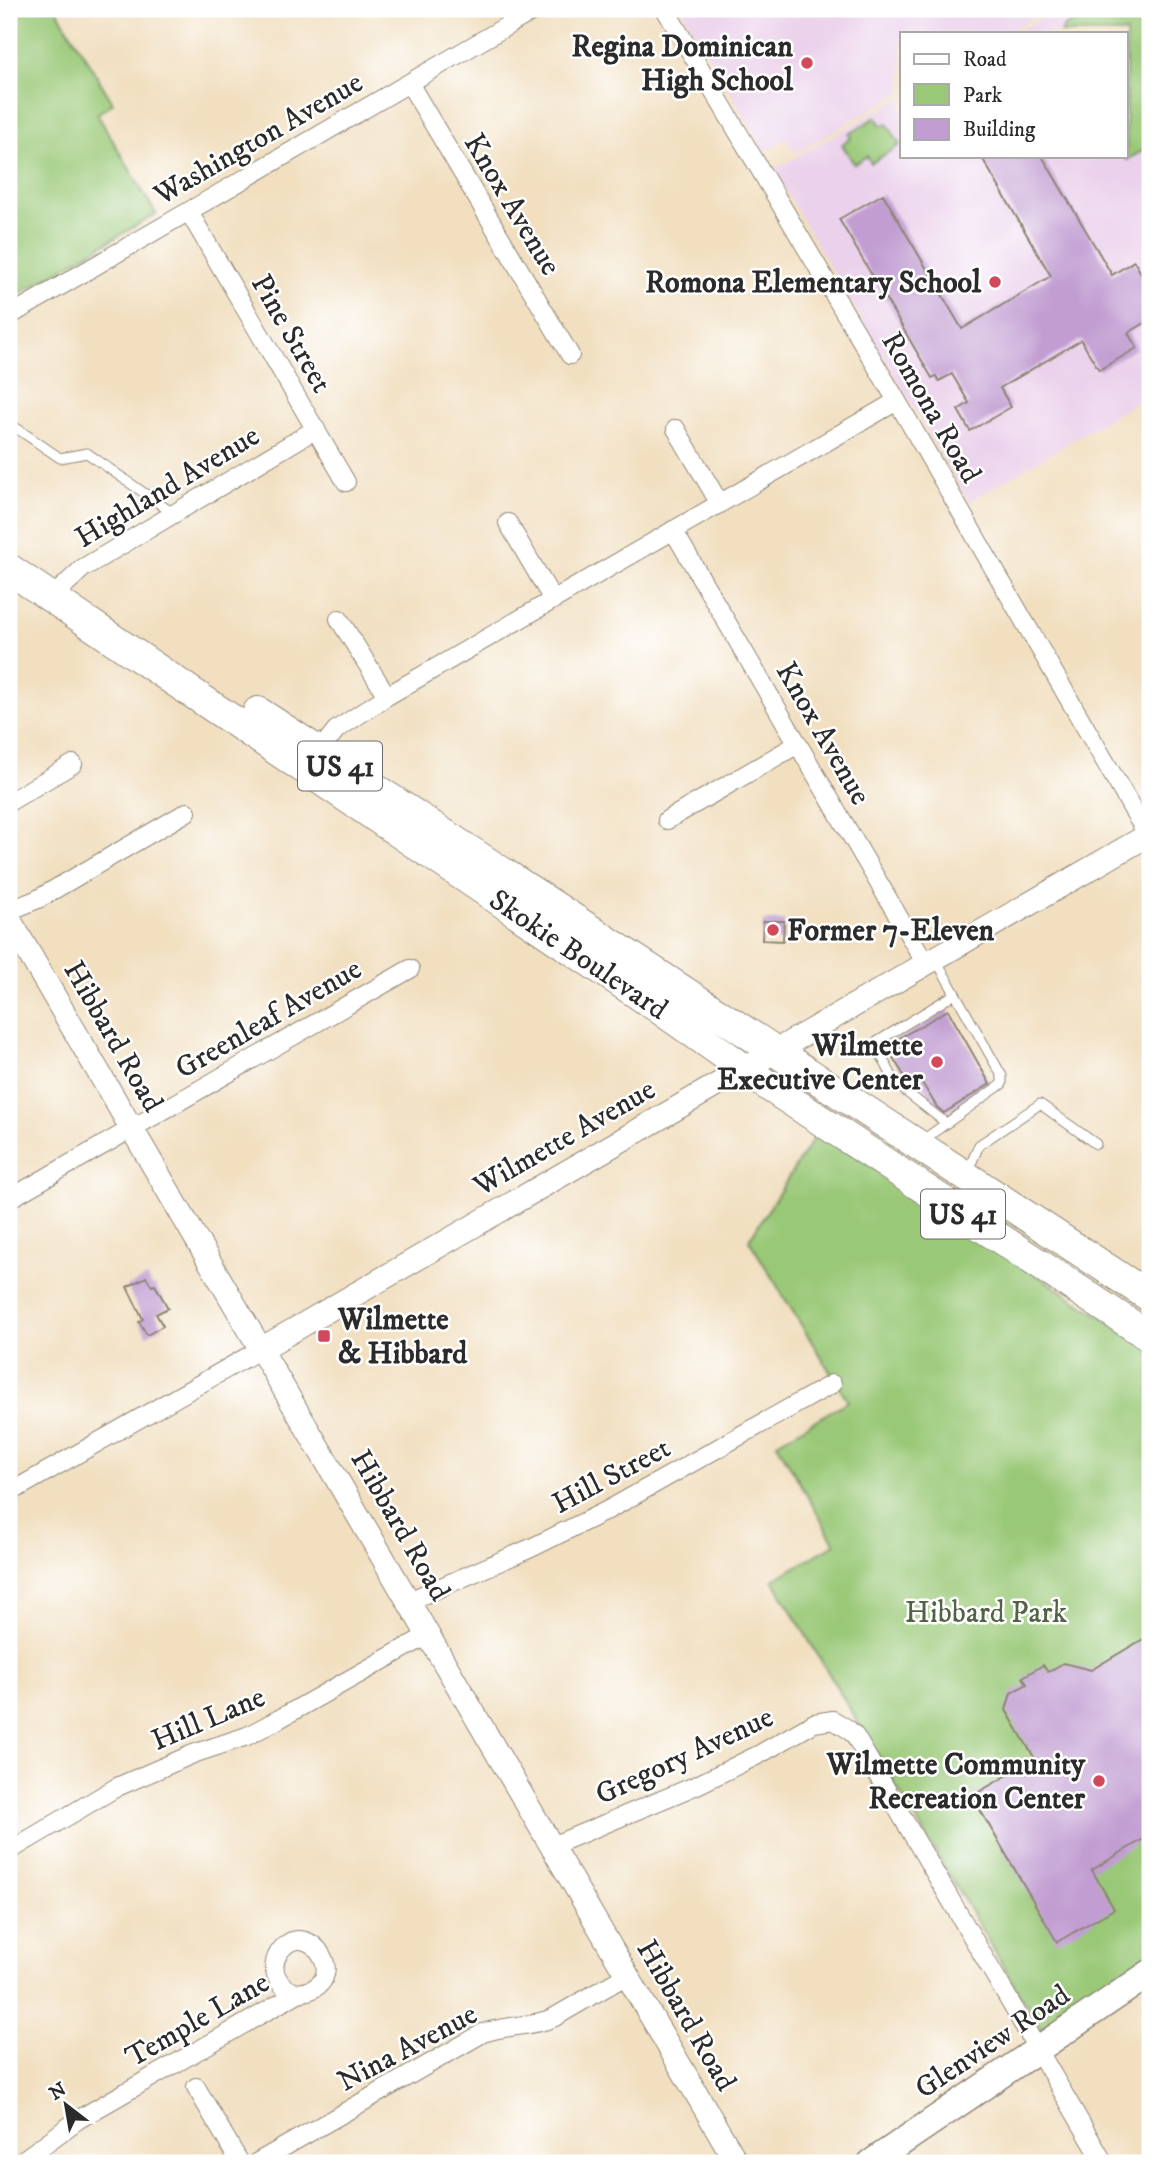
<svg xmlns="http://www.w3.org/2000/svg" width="1159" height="2172" font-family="'IM FELL DW Pica',serif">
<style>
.built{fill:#ebd1eb}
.green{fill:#99c876;stroke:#627a50;stroke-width:2}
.building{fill:#c19dd2}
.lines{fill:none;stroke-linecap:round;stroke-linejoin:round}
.service-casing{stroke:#8e8576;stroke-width:11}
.minor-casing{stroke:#8e8576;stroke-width:20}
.tertiary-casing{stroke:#8e8576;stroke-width:25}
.secondary-casing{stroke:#8e8576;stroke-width:29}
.primary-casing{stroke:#8e8576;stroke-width:32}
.service{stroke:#fff;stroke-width:9}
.minor{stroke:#fff;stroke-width:18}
.tertiary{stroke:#fff;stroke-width:23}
.secondary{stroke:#fff;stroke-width:26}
.primary{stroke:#fff;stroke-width:30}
.poi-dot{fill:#d1495b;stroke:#fff;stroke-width:2.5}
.labels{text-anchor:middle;stroke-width:5;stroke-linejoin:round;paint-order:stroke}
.shield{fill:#fff;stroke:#6b6b6b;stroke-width:2}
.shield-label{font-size:28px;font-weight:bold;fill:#2b2b2b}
.poi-label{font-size:30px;font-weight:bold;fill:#2b2b2b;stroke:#fff;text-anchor:end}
.street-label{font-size:30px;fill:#2b2b2b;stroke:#fff}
.park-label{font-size:30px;fill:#526245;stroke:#fff}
</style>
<rect width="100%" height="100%" fill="#fff"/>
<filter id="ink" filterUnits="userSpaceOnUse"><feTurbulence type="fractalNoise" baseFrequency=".0143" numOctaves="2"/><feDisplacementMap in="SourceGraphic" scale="14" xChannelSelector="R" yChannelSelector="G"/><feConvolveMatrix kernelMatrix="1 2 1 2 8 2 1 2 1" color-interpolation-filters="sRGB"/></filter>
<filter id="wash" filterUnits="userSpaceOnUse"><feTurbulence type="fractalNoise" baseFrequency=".00686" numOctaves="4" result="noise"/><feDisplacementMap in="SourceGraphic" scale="28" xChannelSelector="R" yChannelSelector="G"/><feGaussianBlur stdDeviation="1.57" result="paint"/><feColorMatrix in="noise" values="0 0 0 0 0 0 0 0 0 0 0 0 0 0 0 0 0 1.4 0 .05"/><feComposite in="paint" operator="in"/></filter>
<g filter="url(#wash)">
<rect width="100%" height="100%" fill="#f1dfc0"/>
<path class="built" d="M681 9H1049L1006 33H902V92L795 153 786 139 765 152Z
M1057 9H1150V394L969 502 773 170 902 97V156H1126V33H1014Z"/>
<path class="green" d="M9 9H56L113 103 97 114 156 214 9 300Z
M1095 9H1150V146L1127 160 1124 156H1126V33H1061L1063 28Z
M876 117 881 126 887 123 900 145 871 163 867 156 854 164 842 144 851 138 849 134Z
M818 1131 1150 1349V1953L1041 2029 773 1580 835 1544 777 1443 848 1401 749 1240Z"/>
<g id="blocks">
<path class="building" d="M981 156H1042L1112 275 1134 261 1150 289V320L1128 333 1137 348 1099 370 1081 340 1000 388 1011 407 970 431 958 410 969 403 952 374 939 381 936 376 932 378 839 219 883 194 962 329 1051 276Z
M763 921H784L783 941 762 940Z
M948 1010 990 1084 944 1113 937 1107 919 1078 909 1084 886 1046Z
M146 1277 152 1286 155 1285 168 1308 156 1314 163 1326 147 1335 139 1322 143 1319 127 1287Z
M1150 1635V1835L1092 1870 1114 1909 1057 1942 972 1796 1035 1759 1006 1710 1011 1693 1027 1684 1023 1677 1043 1665 1048 1672 1063 1663 1091 1670Z"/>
</g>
</g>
<g filter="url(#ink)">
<use href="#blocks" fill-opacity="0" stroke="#8e8576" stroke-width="2"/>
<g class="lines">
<defs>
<path id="service" d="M9 423 60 458 87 453 174 514
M946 1123 896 1084 875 1043 955 994
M920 1142 1002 1084V1076L936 960
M968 1171 979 1145 1040 1104 1096 1144"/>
<path id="minor" d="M665 9 897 401 1148 836
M409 83 570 355
M189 212 346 482
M9 316 536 9
M676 429 720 504
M508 523 553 600
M673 530 926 964
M52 597 83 568 316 429
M339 619 387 696
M314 758 336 730 387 696 897 401
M9 802 73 764
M667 820 798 744
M9 911 38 899 187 812
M9 1199 410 969
M9 1493 261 1349
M409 1601 531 1548 608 1510 832 1384
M552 1846 697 1785 760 1754 814 1723 833 1720 848 1729 855 1736 1104 2163
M9 1851 117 1787 193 1754 247 1736 279 1719 428 1635
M196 2087 240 2163
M19 2163 79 2119 298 1993C356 1986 309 1913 280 1951 267 1969 279 1989 298 1993
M256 2163 483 2033C506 2025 531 2027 553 2018L627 1975"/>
<path id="tertiary" d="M9 919 737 2163
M261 1349 1150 834"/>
<path id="secondary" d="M871 2163 1150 1973"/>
<path id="primary" d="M9 569 657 1007 773 1089 1150 1337
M258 712 1150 1297"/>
</defs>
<use href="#service" class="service-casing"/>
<use href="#minor" class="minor-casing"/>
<use href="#tertiary" class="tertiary-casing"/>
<use href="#secondary" class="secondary-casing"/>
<use href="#primary" class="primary-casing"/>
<use href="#service" class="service"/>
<use href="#minor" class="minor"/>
<use href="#tertiary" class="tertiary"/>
<use href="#secondary" class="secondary"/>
<use href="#primary" class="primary"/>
</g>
</g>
<g class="poi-dot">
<circle cx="807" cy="63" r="7"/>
<circle cx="995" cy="282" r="7"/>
<circle cx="773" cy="930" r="7"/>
<circle cx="937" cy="1062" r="7"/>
<rect x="317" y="1329" width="14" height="14" rx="3.5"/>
<circle cx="1099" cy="1781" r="7"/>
</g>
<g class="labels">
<g class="shield">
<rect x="298" y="741.5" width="84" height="49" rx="5"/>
<rect x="921" y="1189.5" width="84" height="49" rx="5"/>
</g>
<g class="shield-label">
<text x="340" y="776">US 41</text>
<text x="963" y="1224">US 41</text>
</g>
<g class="poi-label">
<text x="793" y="56">Regina Dominican<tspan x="793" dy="34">High School</tspan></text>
<text x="981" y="292">Romona Elementary School</text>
<text x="787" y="940" text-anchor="start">Former 7-Eleven</text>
<text x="923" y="1055">Wilmette<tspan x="923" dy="34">Executive Center</tspan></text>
<text x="338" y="1329" text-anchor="start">Wilmette<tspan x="338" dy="34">&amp; Hibbard</tspan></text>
<text x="1085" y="1774">Wilmette Community<tspan x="1085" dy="34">Recreation Center</tspan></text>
</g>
<g class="street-label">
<text transform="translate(258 138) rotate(-30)" y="10">Washington Avenue</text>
<text transform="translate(513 204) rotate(59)" y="10">Knox Avenue</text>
<text transform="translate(292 333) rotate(60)" y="10">Pine Street</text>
<text transform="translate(932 407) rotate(60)" y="10">Romona Road</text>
<text transform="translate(167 486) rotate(-31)" y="10">Highland Avenue</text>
<text transform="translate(824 733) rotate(60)" y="10">Knox Avenue</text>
<text transform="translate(579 954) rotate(34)" y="10">Skokie Boulevard</text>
<text transform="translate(268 1018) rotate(-30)" y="10">Greenleaf Avenue</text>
<text transform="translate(114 1036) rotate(60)" y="10">Hibbard Road</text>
<text transform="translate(564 1137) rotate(-30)" y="10">Wilmette Avenue</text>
<text transform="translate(611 1475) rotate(-28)" y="10">Hill Street</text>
<text transform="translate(401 1525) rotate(60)" y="10">Hibbard Road</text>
<text transform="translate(208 1718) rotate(-23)" y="10">Hill Lane</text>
<text transform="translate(684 1755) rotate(-25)" y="10">Gregory Avenue</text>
<text transform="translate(687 2015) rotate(60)" y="10">Hibbard Road</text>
<text transform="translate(197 2019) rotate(-30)" y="10">Temple Lane</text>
<text transform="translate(992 2041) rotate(-34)" y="10">Glenview Road</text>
<text transform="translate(407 2047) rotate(-28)" y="10">Nina Avenue</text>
</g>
<g class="park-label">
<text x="986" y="1622">Hibbard Park</text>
</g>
</g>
<rect width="1159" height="2172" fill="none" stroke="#fff" stroke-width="35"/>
<rect x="900" y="32" width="228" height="126" fill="#ffffff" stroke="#aaaaaa" stroke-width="2"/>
<rect x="914" y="54" width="35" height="10" fill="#ffffff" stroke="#aaaaaa" stroke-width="2"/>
<text x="963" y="66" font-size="21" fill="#2b2b2b">Road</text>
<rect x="914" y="84" width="35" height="21" fill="#99c876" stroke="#aaaaaa" stroke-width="2"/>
<text x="963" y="102" font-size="21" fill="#2b2b2b">Park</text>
<rect x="914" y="119" width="35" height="21" fill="#c19dd2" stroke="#aaaaaa" stroke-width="2"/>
<text x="963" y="136" font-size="21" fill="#2b2b2b">Building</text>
<g transform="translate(66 2105) rotate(329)" stroke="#ffffff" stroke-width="5" paint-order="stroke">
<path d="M0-5L12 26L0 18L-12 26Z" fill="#2b2b2b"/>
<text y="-10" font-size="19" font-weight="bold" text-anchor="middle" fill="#2b2b2b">N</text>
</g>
</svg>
